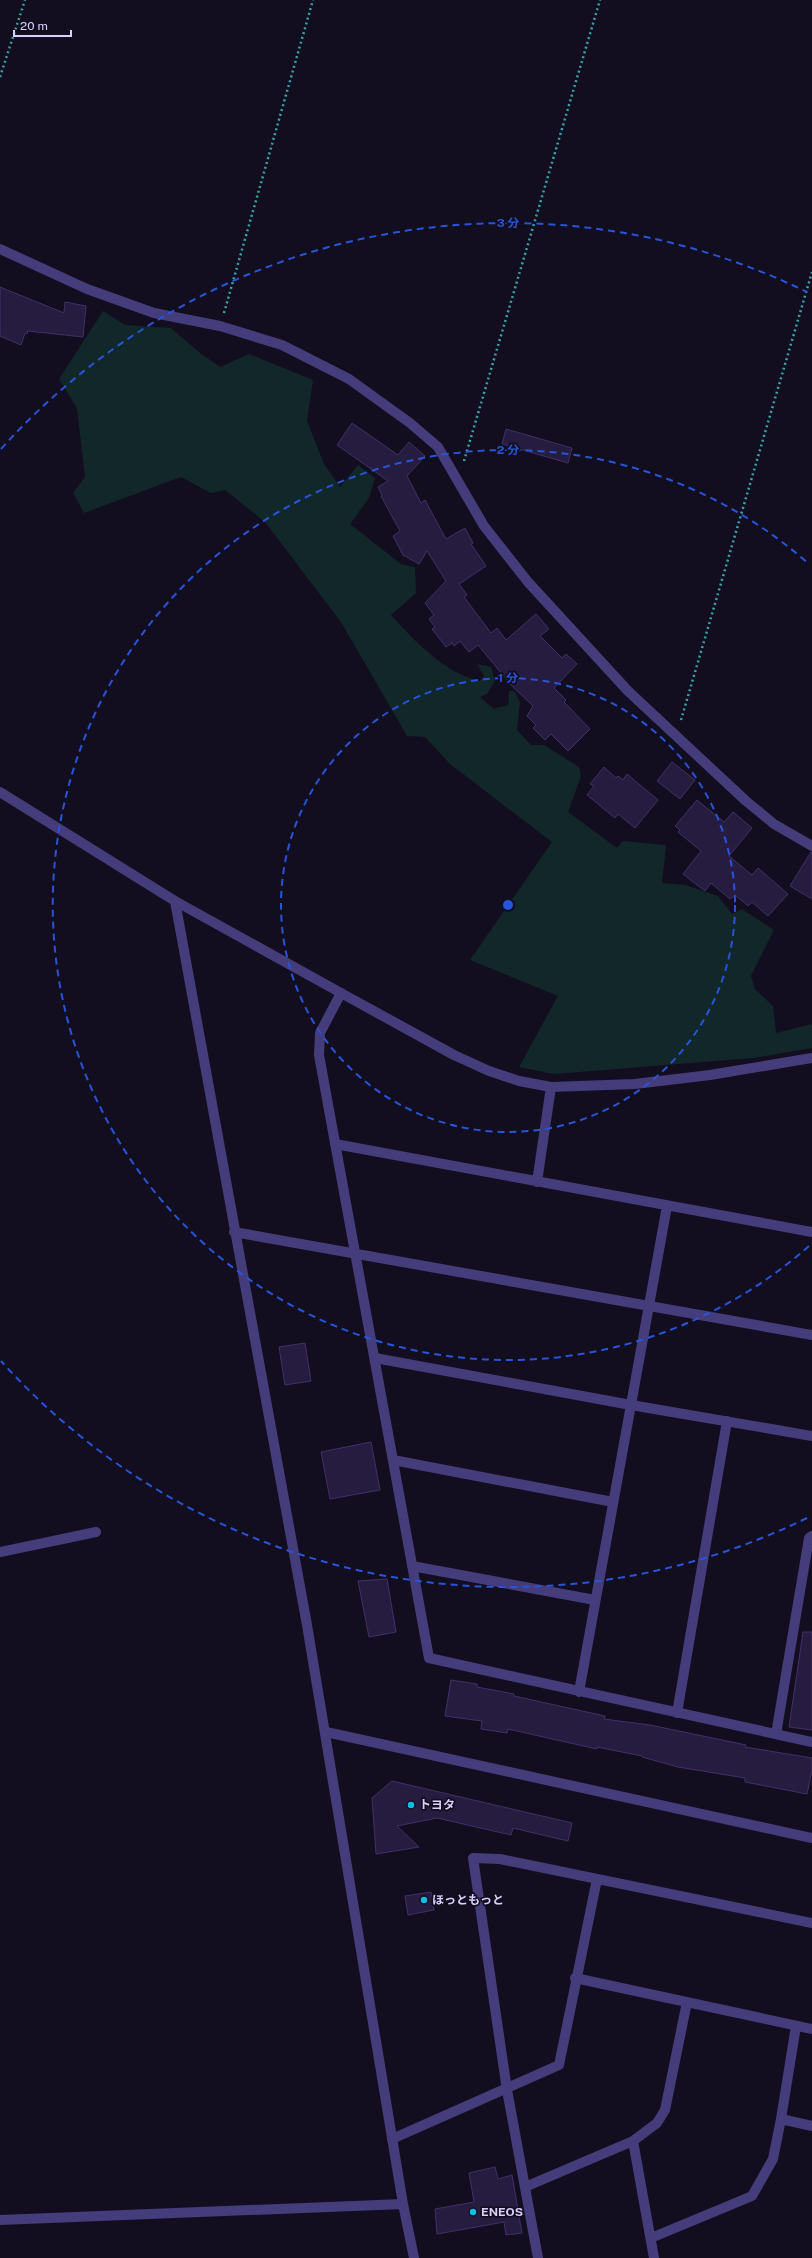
<svg xmlns="http://www.w3.org/2000/svg" width="812" height="2258" font-family="'Public Sans','Noto Sans JP',sans-serif">
<style>
.green{fill:#122729}
.building{fill:#261c3f;stroke:#413069}
.lines{fill:none;stroke-linecap:round;stroke-linejoin:round}
.path{stroke:#37a4a9;stroke-width:2.5;stroke-dasharray:2 3;stroke-linecap:butt}
.minor{stroke:#453d7b;stroke-width:10}
.tertiary{stroke:#453d7b;stroke-width:10}
.ring{fill:none;stroke:#2654da;stroke-width:2;stroke-dasharray:7 5}
.poi-dot{fill:#11bce6;stroke:#130e1f;stroke-width:1.5}
.labels{text-anchor:middle;stroke-width:3.5;stroke-linejoin:round;paint-order:stroke}
.poi-label{font-size:12px;font-weight:bold;fill:#d9d0fb;stroke:#130e1f;text-anchor:start}
.centre{fill:#2654da;stroke:#130e1f;stroke-width:2}
.ring-label{font-size:12px;text-anchor:middle;font-weight:bold;fill:#2654da;stroke:#130e1f;stroke-width:3.5;stroke-linejoin:round;paint-order:stroke}
</style>
<rect width="100%" height="100%" fill="#130e1f"/>
<path class="green" d="M103 311 125 325 171 328 200 353 220 367 249 354 313 380 307 421 324 464 340 487 358 465 375 478 369 498 350 524 401 564 415 567 416 593 391 615C415 641 444 673 480 681L484 676 477 664 491 667 495 681 487 694 480 697 494 709 508 705 509 691H514L520 702 517 730 531 745H544L579 767 581 776 568 812 617 848 623 841 666 845 662 883 685 885 718 896 732 914 742 909 774 930 751 976 755 989 773 1006 776 1033 812 1024V1048L753 1058 554 1074 519 1067 558 996 470 960 552 842 450 764 425 737 407 736 341 622 265 522 225 490 211 493 181 477 84 513 73 493 85 477 77 408 59 379Z"/>
<path class="building" d="M0 287 64 313 65 302 86 306 83 337 28 331 27 334 25 333 21 345 0 336Z
M352 423 398 455 409 442 425 456 407 476 421 503 425 500 446 539 465 528 473 543 471 544 486 566 459 584 467 595 464 597 491 633 497 628 506 640 536 614 549 629 540 636 562 658 566 654 577 664 554 688 566 700 564 702 590 729 568 751 551 734 545 740 533 728 536 725 527 716 533 706 511 685 478 645 469 652 460 641 454 646 452 643 446 647 432 629 435 627 429 619 434 615 425 603 446 581 427 551 419 564 403 555 393 536 400 531 381 496 382 495 378 487 388 481 337 445Z
M506 429 572 448 568 463 502 444Z
M672 762 695 780 680 799 657 781Z
M604 767 616 778 618 776 623 780 627 774 658 800 635 828 618 814 615 818 587 795 594 786 590 784Z
M697 800 724 822 733 812 752 828 729 856 752 875 758 868 788 894 768 916 752 902 748 906 735 895 730 899 711 883 705 891 683 874 701 851 678 832 680 830 675 826Z
M811 852H812V899L790 886Z
M305 1343 311 1381 285 1385 279 1347Z
M371 1442 380 1490 330 1499 321 1452Z
M387 1579 396 1632 369 1637 358 1581Z
M803 1632H812V1730L789 1727Z
M451 1680 477 1684V1687L514 1694V1696L605 1716 604 1719 650 1725 746 1745 745 1747 812 1758V1770L807 1794 745 1782V1778L678 1767 642 1757V1756L597 1747V1749L508 1729 507 1733 481 1729 482 1721 445 1716Z
M392 1781 572 1823 568 1841 513 1828 511 1835 437 1818 397 1826 419 1847 376 1854 372 1798Z
M431 1892 434 1910 408 1915 405 1896Z
M495 2167 498 2179 512 2175 522 2233 506 2235 504 2222 437 2234 435 2209 474 2202 469 2173Z"/>
<g class="lines">
<path class="path" d="M0 77 25 0
M224 313 313 0
M464 461 600 0
M681 720 812 272"/>
<path class="minor" d="M0 249 87 289 154 313 220 326 282 345 349 379 410 423 438 447 484 526 528 582 628 691 746 801 774 824 812 846
M341 993 320 1033 319 1055 429 1658 812 1742
M335 1144 812 1232
M537 1182 551 1087
M234 1232 812 1335
M375 1358 631 1405 812 1436
M393 1460 613 1502
M0 1552 96 1532
M412 1566 595 1600
M579 1692 667 1206
M677 1713 727 1421
M776 1734 809 1538 812 1536
M575 1978 812 2029
M796 2026 781 2119 812 2126
M392 2139 559 2065 597 1879
M633 2141 654 2258
M525 2187 633 2141 657 2123 665 2110 687 2002
M651 2238 752 2196 773 2159 781 2119
M538 2258 507 2090 473 1858 500 1859 812 1923"/>
<path class="tertiary" d="M0 792 175 901 341 993 454 1055 489 1071 519 1081 551 1087 635 1084 710 1075 812 1058
M175 901 307 1625 403 2204 414 2258
M326 1732 812 1838
M0 2220 403 2204"/>
</g>
<g class="ring">
<circle cx="508" cy="905" r="227"/>
<path d="M809 1246A455 455 0 1 1 809 564"/>
<path d="M807 1518A682 682 0 0 1 1 1361M1 449A682 682 0 0 1 807 292"/>
</g>
<g class="poi-dot">
<circle cx="411" cy="1805" r="4"/>
<circle cx="424" cy="1900" r="4"/>
<circle cx="473" cy="2212" r="4"/>
</g>
<g class="labels">
<g class="poi-label">
<text x="419" y="1809">トヨタ</text>
<text x="432" y="1904">ほっともっと</text>
<text x="481" y="2216">ENEOS</text>
</g>
</g>
<circle cx="508" cy="905" r="6" class="centre"/>
<g class="ring-label">
<text x="508" y="227">3 分</text>
<text x="508" y="454">2 分</text>
<text x="508" y="682">1 分</text>
</g>
<path d="M14 30v6h57v-6" fill="none" stroke="#d9d0fb" stroke-width="2"/>
<text x="20" y="30" font-size="12" fill="#d9d0fb" stroke="#130e1f" stroke-width="3" paint-order="stroke">20 m</text>
</svg>
